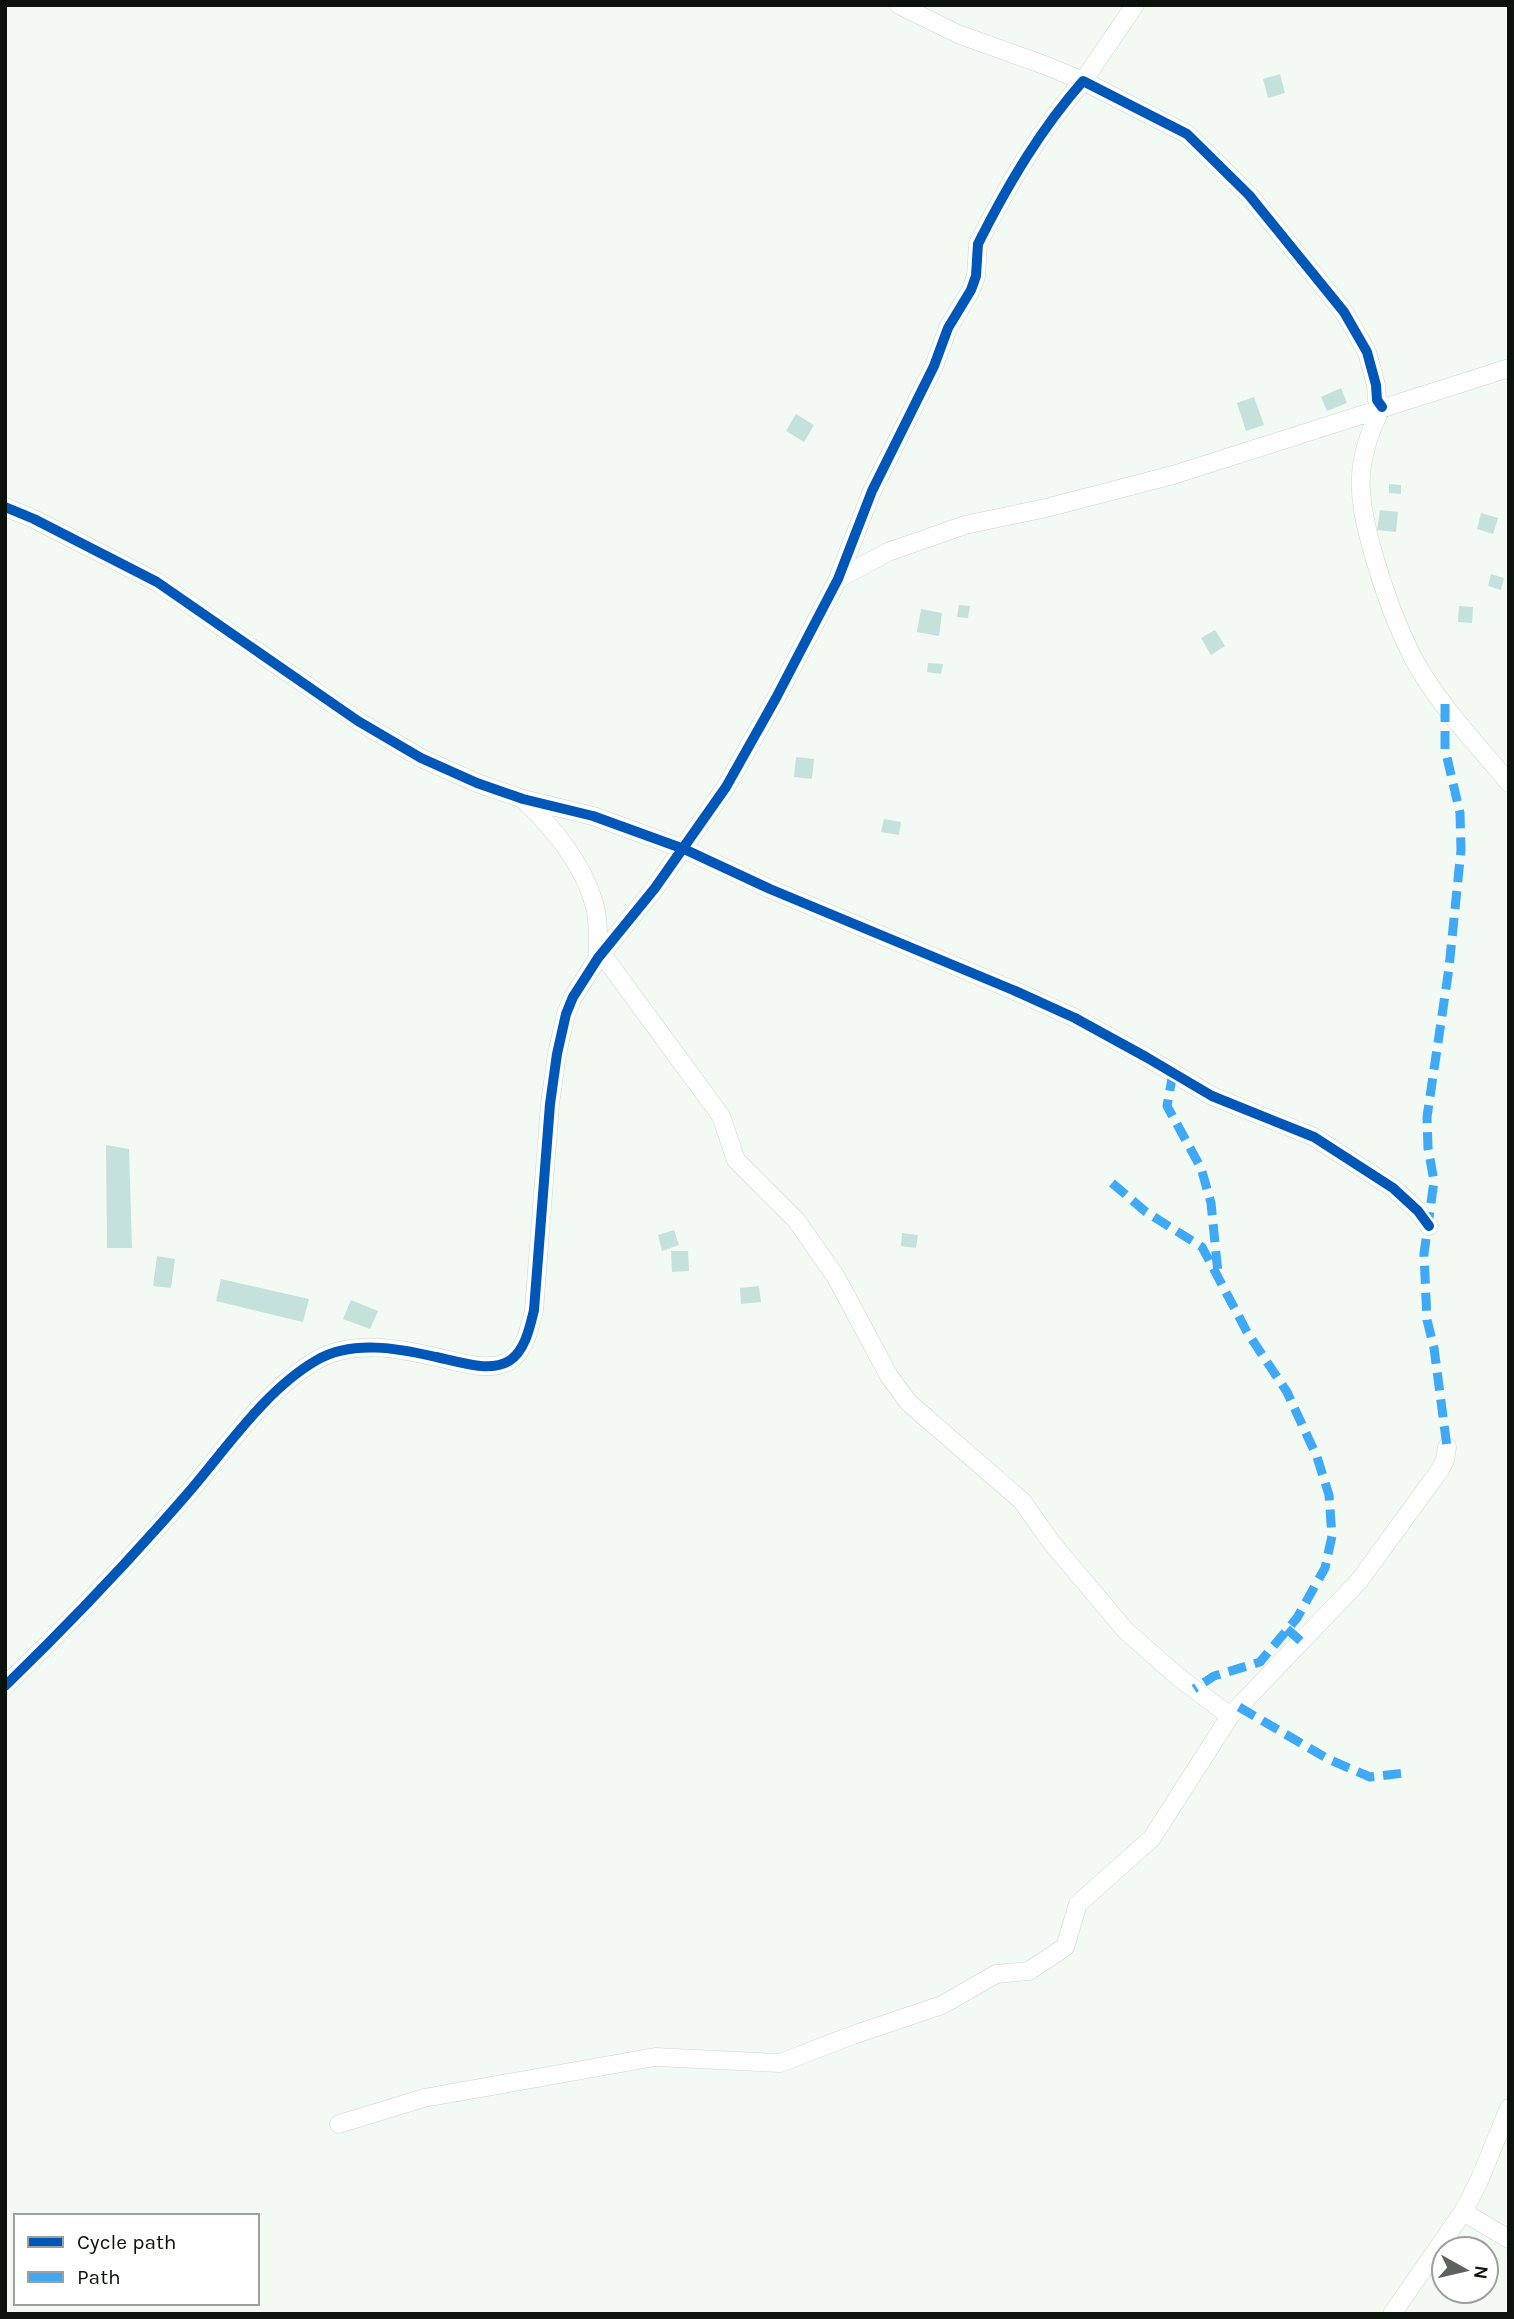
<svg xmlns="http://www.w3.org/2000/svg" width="1514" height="2319" font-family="Karla,sans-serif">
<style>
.building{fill:#c4e2db}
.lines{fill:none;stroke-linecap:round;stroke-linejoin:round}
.minor-casing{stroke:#cdd5ce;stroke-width:19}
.minor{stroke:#fdfefd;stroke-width:18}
.quiet{stroke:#3fa9f5;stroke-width:9;stroke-dasharray:18 9;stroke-linecap:butt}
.cycleway-casing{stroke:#fff;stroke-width:15}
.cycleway{stroke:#0057b8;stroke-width:10}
</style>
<rect width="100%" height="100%" fill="#f2faf3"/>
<path class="building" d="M1280 74 1285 93 1268 98 1263 79Z
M1341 388 1347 403 1327 411 1321 397Z
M1254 397 1264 425 1246 431 1237 403Z
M796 414 814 425 804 442 786 431Z
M1389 484 1401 485V494L1389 493Z
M1380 510 1398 512 1396 532 1377 530Z
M1481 513 1498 518 1493 534 1477 529Z
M1491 574 1504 578 1501 590 1488 586Z
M959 605 970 606 968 618 957 617Z
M1459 606 1473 607 1472 623 1458 622Z
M921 609 942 613 939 636 917 632Z
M1215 630 1225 646 1211 655 1201 638Z
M928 663 943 664 941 674 927 672Z
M796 757 814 759 812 779 794 777Z
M884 819 901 822 899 835 881 832Z
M106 1145 129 1149 132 1248H107Z
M674 1230 679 1245 662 1251 658 1235Z
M902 1233 918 1235 916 1248 901 1246Z
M671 1251H688L689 1271 672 1272Z
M157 1256 175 1259 171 1288 153 1286Z
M221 1279 309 1299 303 1322 216 1301Z
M759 1286 761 1302 741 1304 740 1288Z
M351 1300 378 1311 370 1329 343 1319Z"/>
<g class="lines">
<defs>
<path id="minor" d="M899 5 958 34 1047 66 1083 81 1135 5
M1382 407C1353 463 1357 497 1374 556 1384 591 1396 624 1412 656 1437 703 1475 742 1509 783
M5 507 34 519 157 582 358 721 421 758 477 783 523 799 593 816 684 849 770 889 1013 990 1075 1018 1146 1057 1212 1096 1314 1137 1393 1188 1418 1211 1429 1226
M838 579 888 552 965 525 1046 508 1173 475 1509 368
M523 799C553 828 582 862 594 903 599 920 598 940 598 958
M602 954 721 1116 736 1160 796 1220 836 1277 889 1376 909 1403 1022 1501 1051 1542 1125 1630 1177 1676 1230 1716 1359 1581 1440 1470 1445 1460 1447 1447
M5 1686C69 1624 130 1560 188 1493 226 1449 266 1389 317 1360 352 1340 398 1348 436 1357 457 1361 488 1373 509 1361 525 1351 530 1327 534 1310L550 1104 557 1054 566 1014 573 997 598 958 655 888 726 787 776 698 838 579 872 491 934 366 948 328 971 290 976 276 978 244 981 238C1010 181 1041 129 1083 81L1187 134 1249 195 1344 312 1367 352 1376 385 1377 400 1382 407
M339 2124 424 2098 655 2057 780 2063 853 2035 942 2005 996 1974 1029 1971 1065 1947 1078 1904 1152 1838 1230 1716
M1463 2212 1479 2181 1509 2108
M1392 2314 1463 2212 1509 2239"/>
</defs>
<use href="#minor" class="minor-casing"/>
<use href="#minor" class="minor"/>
<path class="quiet" d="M1445 704V749L1460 813 1461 850 1449 968 1427 1117 1428 1148 1434 1181 1424 1254 1427 1320 1434 1348 1447 1447
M1173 1073 1167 1106 1201 1168 1211 1203 1218 1273
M1112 1183 1146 1212 1202 1247 1247 1332 1287 1392 1317 1457 1329 1495 1332 1536 1325 1568 1297 1618 1260 1662 1214 1676 1194 1689
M1287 1629 1303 1643
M1239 1707 1328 1759 1370 1777 1404 1773"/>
<defs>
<path id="cycleway" d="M5 507 34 519 157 582 358 721 421 758 477 783 523 799 593 816 684 849 770 889 1013 990 1075 1018 1146 1057 1212 1096 1314 1137 1393 1188 1418 1211 1429 1226
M5 1686C69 1624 130 1560 188 1493 226 1449 266 1389 317 1360 352 1340 398 1348 436 1357 457 1361 488 1373 509 1361 525 1351 530 1327 534 1310L550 1104 557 1054 566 1014 573 997 598 958 655 888 726 787 776 698 838 579 872 491 934 366 948 328 971 290 976 276 978 244 981 238C1010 181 1041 129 1083 81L1187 134 1249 195 1344 312 1367 352 1376 385 1377 400 1382 407"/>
</defs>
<use href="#cycleway" class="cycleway-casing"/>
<use href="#cycleway" class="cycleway"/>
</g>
<rect width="1514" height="2319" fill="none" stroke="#0a120b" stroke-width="14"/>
<rect x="14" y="2214" width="245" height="91" fill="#ffffff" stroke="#9da09d" stroke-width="2"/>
<rect x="28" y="2237" width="35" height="10" fill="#0057b8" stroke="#9da09d" stroke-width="2"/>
<text x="77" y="2249" font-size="21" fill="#0a120b">Cycle path</text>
<rect x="28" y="2272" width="35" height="10" fill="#3fa9f5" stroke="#9da09d" stroke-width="2"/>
<text x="77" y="2284" font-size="21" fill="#0a120b">Path</text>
<g transform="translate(1465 2270) rotate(98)"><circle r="33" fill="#ffffff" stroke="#9da09d" stroke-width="2"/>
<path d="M0-5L12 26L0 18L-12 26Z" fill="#5b635c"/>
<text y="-10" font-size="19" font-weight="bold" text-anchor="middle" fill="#0a120b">N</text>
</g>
</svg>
